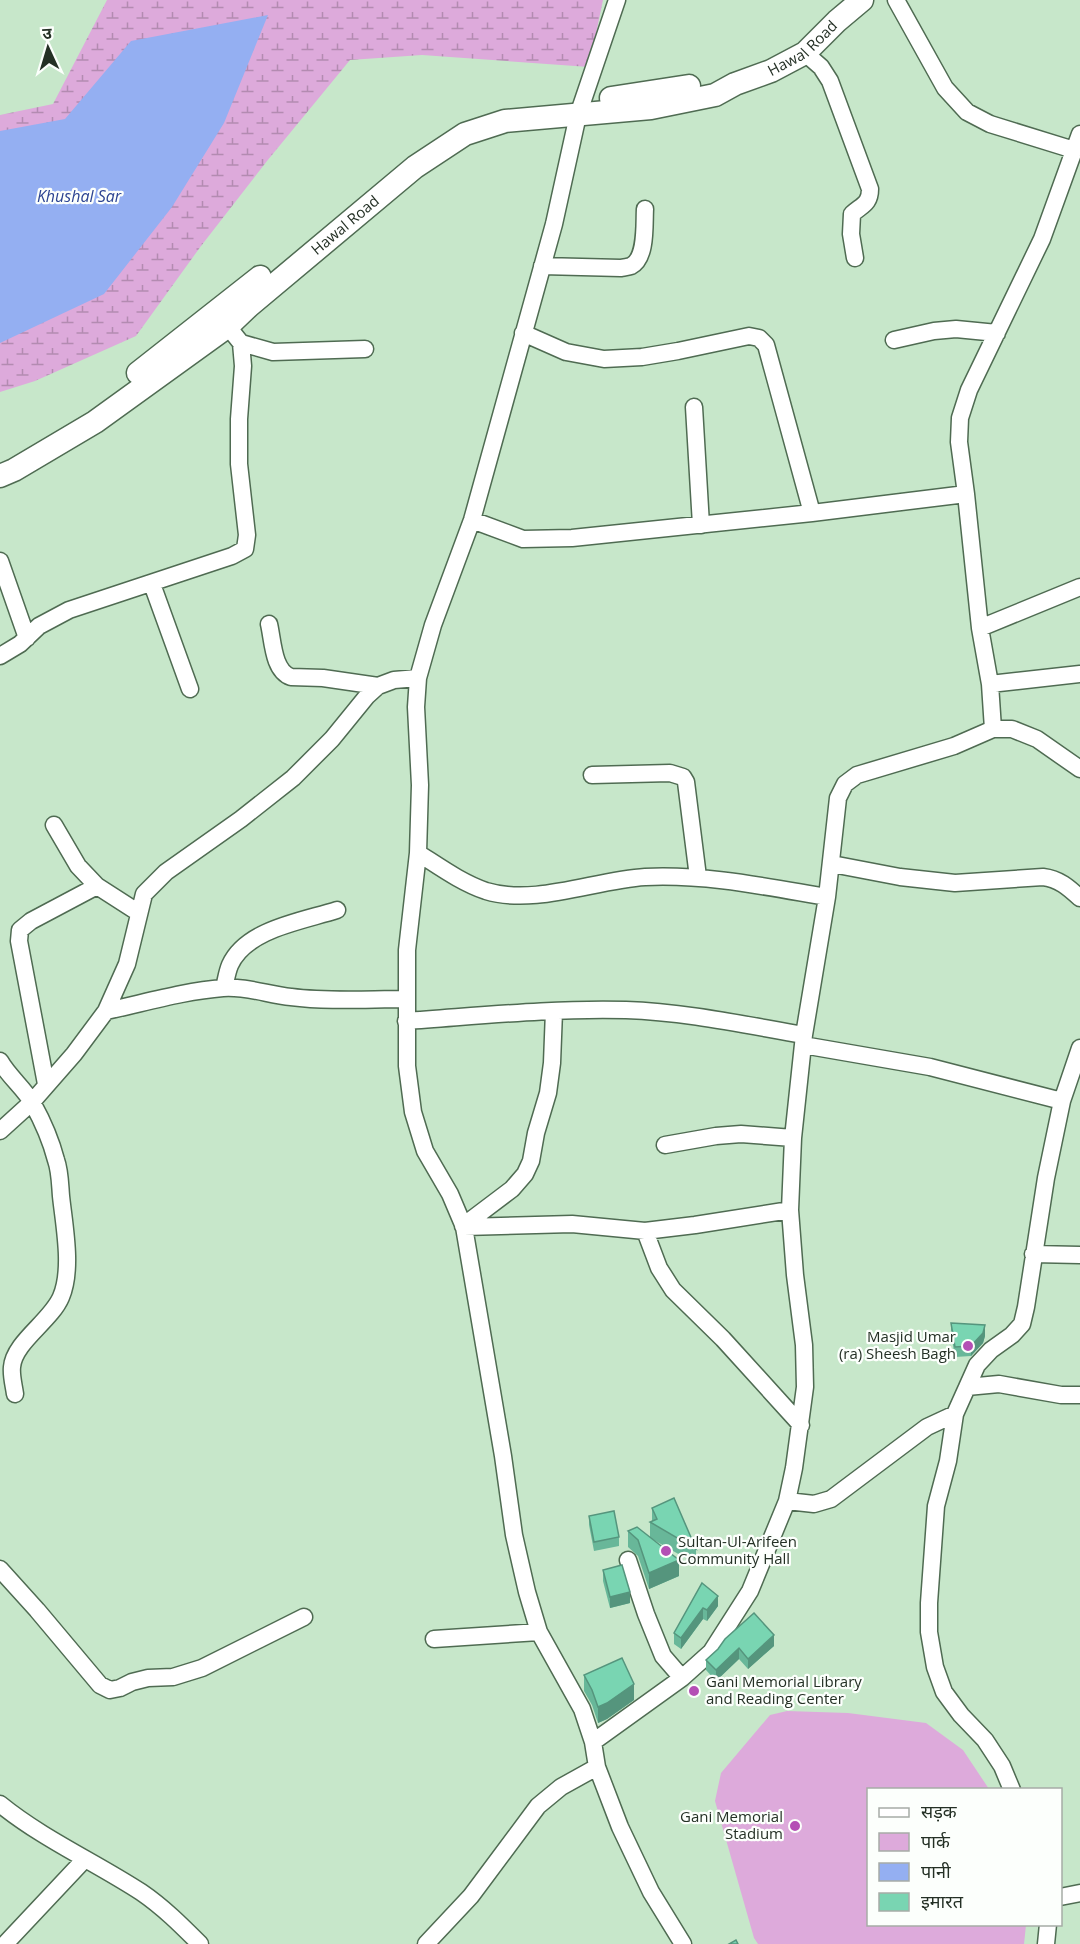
<svg xmlns="http://www.w3.org/2000/svg" width="1080" height="1944" font-family="'Open Sans','Noto Sans Devanagari',sans-serif">
<style>
.green{fill:#ddaadb}
.wetland{fill:url(#wetland-marsh)}
.water{fill:#94aff2}
.lines{fill:none;stroke-linecap:round;stroke-linejoin:round}
.minor-casing{stroke:#4f6b52;stroke-width:19}
.major-casing{stroke:#4f6b52;stroke-width:25}
.minor{stroke:#fff;stroke-width:16}
.major{stroke:#fff;stroke-width:22}
.wall{fill:#68b799}
.shaded-wall{fill:#55957d}
.building{fill:#79d5b2;stroke:#55957d;stroke-width:1.5}
.poi-dot{fill:#b44fb5;stroke:#fcfffc;stroke-width:2}
.labels{text-anchor:middle;stroke-width:4.5;stroke-linejoin:round;paint-order:stroke}
.street-label{font-size:15px;fill:#243025;stroke:#fcfffc}
.poi-label{font-size:15px;fill:#243025;stroke:#fcfffc;text-anchor:end}
.water-label{font-size:16px;font-style:italic;fill:#2c4492;stroke:#fcfffc}
</style>
<defs>
<pattern id="wetland-marsh" width="20" height="14" patternUnits="userSpaceOnUse" patternTransform="scale(1.5)"><rect width="20" height="14" fill="#ddaadb"/><path d="M1 5h8M5 5V1M11 12h8M15 12V8" fill="none" stroke="#b38bb1"/></pattern>
</defs>
<rect width="100%" height="100%" fill="#c7e7ca"/>
<path class="green" d="M787 1711 848 1713 926 1723 963 1750 989 1789 868 1790V1924L1026 1925 1024 1944H758L754 1938 715 1801 721 1773 770 1715Z"/>
<path class="wetland" d="M107 0H603L589 67 422 55 350 60 267 161 201 246 136 336 35 381 0 392V115L53 104Z"/>
<path class="water" d="M268 15 224 123 172 207 104 294 0 343V131L65 119 131 41Z"/>
<g class="lines">
<defs>
<path id="minor" d="M617 0 578 115 554 224 472 520 433 625 418 678 416 707 420 785 418 853 407 950V1066L413 1112 425 1151 450 1194 464 1227 503 1456 514 1535 527 1592 539 1632 582 1709 593 1742 597 1767 620 1827 651 1892 683 1944
M896 0 945 88 967 112 990 124 1074 150
M805 53 821 67 830 81 870 189C870 204 862 205 852 214L851 234 855 258
M542 266 621 268C625 267 628 267 631 266 647 258 644 224 645 209
M523 333 566 352 604 359 642 357 678 351 749 336 759 338 766 345 812 513
M894 340 934 331 956 329 997 333
M241 343 273 352 365 349
M694 407 701 525
M472 520 523 539 572 538 812 513 966 494
M0 561 27 638
M152 584 190 689
M269 624C273 641 273 671 291 677L323 678 378 686
M980 628 1080 587
M0 656 20 644 39 626 69 610 232 556 245 549 247 535 239 464V419L243 366 241 343 221 318
M990 684 1080 674
M993 729H1012L1037 739 1080 769
M592 775 670 773 683 777 686 782 698 877
M54 825 78 866 97 886 139 913
M418 853C440 867 462 883 486 891 535 906 595 880 645 877 706 874 767 887 827 897
M832 864 900 877 955 883 1043 877C1059 879 1068 887 1080 898
M224 988C226 980 227 972 230 965 246 929 303 921 337 910
M106 1011C144 1003 184 991 223 988 246 986 269 995 291 997 329 1002 368 999 406 999
M406 1021C479 1016 553 1008 626 1010 686 1012 745 1025 804 1035
M803 1045 930 1067 1062 1101
M0 1061C9 1077 25 1089 33 1104 43 1122 51 1141 56 1160 60 1171 60 1184 61 1196 64 1225 73 1269 61 1297 51 1321 14 1342 12 1367 11 1376 14 1386 15 1394
M46 1084 19 941 20 930 31 921 97 886
M0 1131 32 1102 74 1054 106 1011 127 964 144 894 166 872 241 819 293 778 332 739 367 696 378 686 394 680 418 678
M665 1145 716 1136 741 1134 793 1138
M463 1226 512 1189 525 1174 531 1161 536 1133 548 1093 552 1063 554 1011
M464 1227 572 1224 645 1231 695 1225 790 1210
M645 1231 659 1268 673 1290 723 1339 801 1425
M1033 1254 1080 1255
M967 1387 999 1384 1061 1395H1080
M787 1501 794 1468 805 1387 804 1345 795 1275 790 1210 793 1138 804 1035 827 897 838 798 845 784 857 775 954 746 993 729 990 684 980 628 966 494 959 442 960 418 969 390 1042 239 1080 134
M628 1560 646 1614 663 1656 682 1678
M0 1569 37 1610 100 1685 110 1690 120 1688 132 1682 148 1678 173 1677 202 1668 304 1617
M434 1639 539 1632
M593 1742 682 1678 711 1652 750 1591 787 1501 814 1504 831 1499 927 1427 955 1414
M1012 1790 1002 1766 985 1740 961 1715 944 1692 935 1667 929 1632V1603L936 1506 948 1461 955 1414 977 1365 991 1350 1012 1335 1022 1324 1026 1307 1046 1178 1062 1101 1080 1048
M0 1804C43 1839 95 1862 141 1892 163 1907 181 1925 200 1944
M1060 1897 1080 1893
M5 1944 84 1860
M426 1944 471 1896 538 1806 561 1787 597 1767
M1046 1944 1048 1924"/>
<g id="major">
<path d="M611 98 689 86"/>
<path d="M138 373 260 277"/>
<path id="s1" d="M0 476 14 470 95 422 228 326 249 306 415 167 465 134 505 121 651 108 715 95 735 84 771 71 805 53 837 21 862 0"/>
</g>
</defs>
<use href="#minor" class="minor-casing"/>
<use href="#major" class="major-casing"/>
<use href="#minor" class="minor"/>
<use href="#major" class="major"/>
</g>
<path class="wall" d="M951 1323 985 1336 983 1343 971 1356 955 1357 951 1334Z
M652 1508 696 1549V1564L652 1539 679 1576 649 1589 638 1556 628 1547V1531L650 1537V1522L652 1521Z
M589 1516 619 1537V1546L594 1551 589 1525Z
M603 1570 630 1603 610 1608 603 1581Z
M702 1583 718 1606 707 1621 703 1619 681 1649 674 1644V1633Z
M774 1646 748 1669 739 1659 716 1681 706 1670V1660L718 1649Z
M584 1675 634 1700 607 1719 598 1723 592 1705 584 1691Z"/>
<path class="shaded-wall" d="M985 1325V1336L983 1343 971 1356V1346Z
M679 1560V1576L649 1589V1573Z
M630 1592V1603L610 1608V1597Z
M718 1596V1606L707 1621V1610Z
M703 1608V1619L681 1649V1638Z
M774 1635V1646L748 1669V1659Z
M739 1648V1659L716 1681V1670Z
M634 1684V1700L607 1719 598 1723V1707Z"/>
<path class="building" d="M951 1323 985 1325 983 1333 971 1346 955 1347Z
M674 1498 696 1549 650 1522 657 1519 652 1508Z
M614 1511 619 1537 594 1542 589 1516Z
M637 1527 679 1560 649 1573 638 1540 628 1531Z
M622 1565 630 1592 610 1597 603 1570Z
M702 1583 718 1596 707 1610 703 1608 681 1638 674 1633Z
M754 1613 774 1635 748 1659 739 1648 716 1670 706 1660 718 1649 725 1639Z
M622 1658 634 1684 607 1703 598 1707 592 1690 584 1675Z
M736 1940 738 1944H729Z"/>
<g class="poi-dot">
<circle cx="968" cy="1346" r="6"/>
<circle cx="666" cy="1551" r="6"/>
<circle cx="694" cy="1691" r="6"/>
<circle cx="795" cy="1826" r="6"/>
</g>
<g class="labels">
<g class="street-label">
<text dy="5" stroke="none"><textPath href="#s1" startOffset="933">Hawal Road</textPath></text>
<text dy="5" stroke="none"><textPath href="#s1" startOffset="428">Hawal Road</textPath></text>
</g>
<g class="poi-label">
<text x="956" y="1342">Masjid Umar<tspan x="956" dy="17">(ra) Sheesh Bagh</tspan></text>
<text x="678" y="1547" text-anchor="start">Sultan-Ul-Arifeen<tspan x="678" dy="17">Community Hall</tspan></text>
<text x="706" y="1687" text-anchor="start">Gani Memorial Library<tspan x="706" dy="17">and Reading Center</tspan></text>
<text x="783" y="1822">Gani Memorial<tspan x="783" dy="17">Stadium</tspan></text>
</g>
<g class="water-label">
<text x="79" y="202">Khushal Sar</text>
</g>
</g>
<rect x="867" y="1788" width="195" height="138" fill="#fcfffc" stroke="#a6aca6" stroke-width="1.5"/>
<rect x="879" y="1808" width="30" height="9" fill="#ffffff" stroke="#a6aca6" stroke-width="1.5"/>
<text x="921" y="1818" font-size="18" fill="#243025">सड़क</text>
<rect x="879" y="1833" width="30" height="18" fill="#ddaadb" stroke="#a6aca6" stroke-width="1.5"/>
<text x="921" y="1848" font-size="18" fill="#243025">पार्क</text>
<rect x="879" y="1863" width="30" height="18" fill="#94aff2" stroke="#a6aca6" stroke-width="1.5"/>
<text x="921" y="1878" font-size="18" fill="#243025">पानी</text>
<rect x="879" y="1893" width="30" height="18" fill="#79d5b2" stroke="#a6aca6" stroke-width="1.5"/>
<text x="921" y="1908" font-size="18" fill="#243025">इमारत</text>
<g transform="translate(48 48) rotate(356)" stroke="#fcfffc" stroke-width="4.5" paint-order="stroke">
<path d="M0-4.5L10 22L0 15L-10 22Z" fill="#243025"/>
<text y="-9" font-size="16" font-weight="bold" text-anchor="middle" fill="#243025">उ</text>
</g>
</svg>
